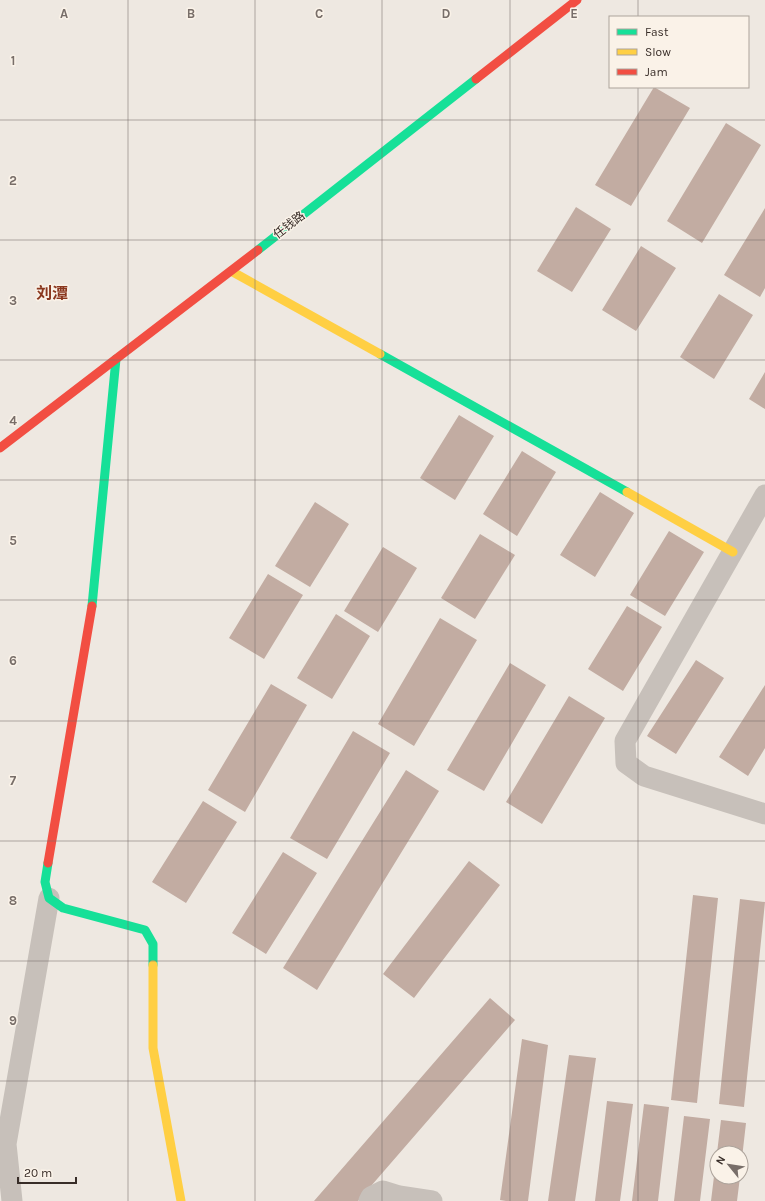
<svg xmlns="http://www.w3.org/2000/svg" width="765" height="1201" font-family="Karla,'Noto Sans SC',sans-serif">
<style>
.building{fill:#c2aca2}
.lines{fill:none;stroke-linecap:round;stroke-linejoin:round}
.street{stroke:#c7c0ba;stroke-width:21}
.fast{stroke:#16e098;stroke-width:9}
.slow{stroke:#ffcf43;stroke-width:9}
.jam{stroke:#f24e42;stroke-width:9}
.grid{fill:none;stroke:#786e69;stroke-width:1;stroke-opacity:0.55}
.labels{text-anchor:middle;stroke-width:3;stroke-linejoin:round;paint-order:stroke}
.street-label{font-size:12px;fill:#382d28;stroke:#faf2e8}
.district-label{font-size:16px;font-weight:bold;fill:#8a371e;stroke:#faf2e8}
.grid-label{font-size:13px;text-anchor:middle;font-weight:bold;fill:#786e69;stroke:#faf2e8;stroke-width:3;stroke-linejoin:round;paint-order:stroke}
</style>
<rect width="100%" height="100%" fill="#eee8e1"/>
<path class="building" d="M654 87 690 108 631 206 595 185Z
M726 123 761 145 702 243 667 221Z
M576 207 611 229 572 292 537 271Z
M765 208V288L760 297 724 275Z
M641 246 676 268 636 331 602 310Z
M719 294 753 315 714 379 680 357Z
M765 372V409L749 399Z
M459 415 494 436 455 500 420 478Z
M522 451 556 472 517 536 483 514Z
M600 492 634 513 595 577 560 555Z
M315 502 349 524 310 587 275 566Z
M669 531 704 552 665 616 630 595Z
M480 534 515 555 475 619 441 598Z
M383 547 417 568 378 632 344 611Z
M268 574 303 595 264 659 229 638Z
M627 606 662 627 623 691 588 669Z
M336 614 370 636 332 699 297 678Z
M440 618 477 640 414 746 378 724Z
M696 660 724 678 676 754 647 736Z
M510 663 546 685 484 791 447 770Z
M271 684 307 705 245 812 208 790Z
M765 685V748L748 776 719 757Z
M569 696 605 718 542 824 506 802Z
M353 731 390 753 327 859 290 838Z
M406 770 439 791 317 990 283 968Z
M203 801 237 822 186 903 152 882Z
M283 852 317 873 266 954 232 933Z
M469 861 500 885 414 998 383 974Z
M693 895 718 898 697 1103 671 1100Z
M740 899 765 902 744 1107 719 1104Z
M490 998 515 1020 358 1201H314Z
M522 1039 548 1045 528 1201H506L500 1200Z
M569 1055 596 1058 575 1201H548Z
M607 1101 633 1104 620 1201H595Z
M644 1104 669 1107 658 1201H632Z
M684 1116 710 1119 700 1201H674Z
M721 1120 746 1123 742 1158 741 1153H717Z
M716 1160 717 1177H740L737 1201H711Z"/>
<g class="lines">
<path class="street" d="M765 495 625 741 626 763 644 776 765 814
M12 1201 6 1144 49 898
M369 1201 371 1197 383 1191 399 1196 432 1201"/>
<path class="fast" d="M258 250 476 79
M380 354 627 492
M92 606 116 359
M48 863 45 882 49 898 63 908 145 930 153 944V965"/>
<path class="slow" d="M231 271 380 354
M627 492 733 552
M153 965V1048L181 1201"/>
<path class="jam" d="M476 79 577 0
M0 448 258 250
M48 863 92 606"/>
</g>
<path class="grid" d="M128 0V1201M255 0V1201M382 0V1201M510 0V1201M638 0V17M638 87V1201M0 120H765M0 240H765M0 360H765M0 480H765M0 600H765M0 721H765M0 841H765M0 961H765M0 1081H765"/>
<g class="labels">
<g class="street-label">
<text transform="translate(289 225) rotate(-38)" y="4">任钱路</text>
</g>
<g class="district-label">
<text x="52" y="299">刘潭</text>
</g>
</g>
<g class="grid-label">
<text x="64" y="18">A</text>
<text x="191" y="18">B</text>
<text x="319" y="18">C</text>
<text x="446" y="18">D</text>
<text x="574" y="18">E</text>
<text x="13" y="65">1</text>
<text x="13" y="185">2</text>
<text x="13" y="305">3</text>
<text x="13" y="425">4</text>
<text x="13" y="545">5</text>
<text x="13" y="665">6</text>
<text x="13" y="785">7</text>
<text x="13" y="905">8</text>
<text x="13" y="1025">9</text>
</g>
<rect x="609" y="16" width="140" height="72" fill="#faf2e8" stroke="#aca39b"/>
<rect x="617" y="29" width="20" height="6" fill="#16e098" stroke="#aca39b"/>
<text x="645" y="36" font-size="12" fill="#382d28">Fast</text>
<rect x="617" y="49" width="20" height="6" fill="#ffcf43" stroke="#aca39b"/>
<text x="645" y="56" font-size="12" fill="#382d28">Slow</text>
<rect x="617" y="69" width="20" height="6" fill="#f24e42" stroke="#aca39b"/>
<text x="645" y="76" font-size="12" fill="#382d28">Jam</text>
<g transform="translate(729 1165) rotate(300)"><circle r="19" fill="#faf2e8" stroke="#aca39b"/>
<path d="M0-3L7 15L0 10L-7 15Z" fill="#786e69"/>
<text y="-6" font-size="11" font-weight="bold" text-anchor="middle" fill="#382d28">N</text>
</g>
<path d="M18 1177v6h58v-6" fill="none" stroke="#382d28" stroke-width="2"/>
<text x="24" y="1177" font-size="12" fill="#382d28" stroke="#faf2e8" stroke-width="3" paint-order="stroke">20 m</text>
</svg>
